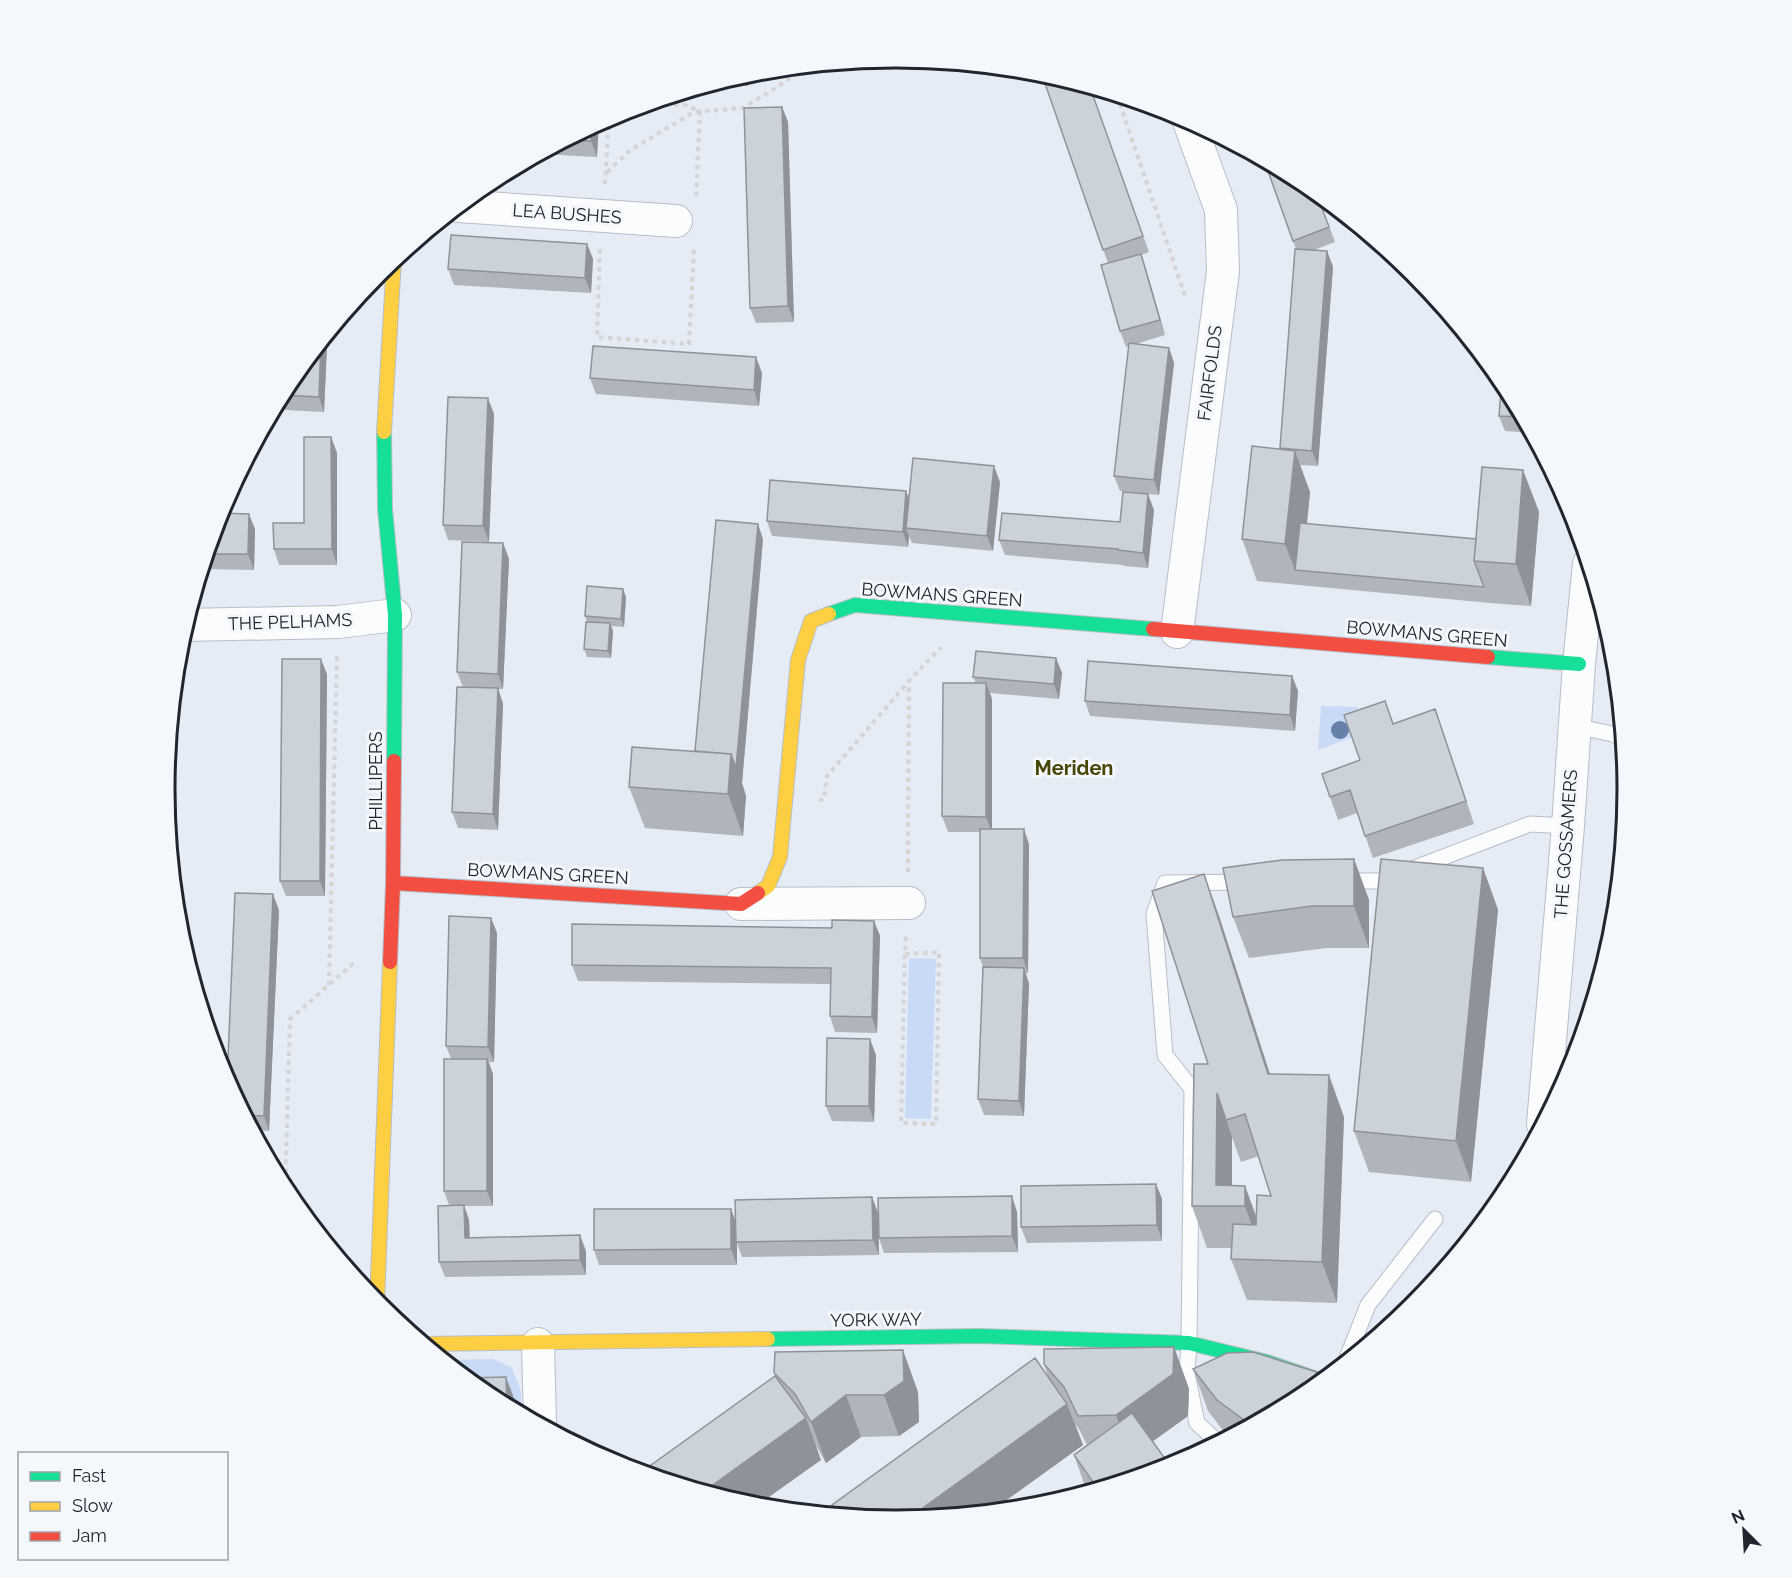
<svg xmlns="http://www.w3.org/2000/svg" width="1792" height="1578" font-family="Raleway,sans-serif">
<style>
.green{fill:#c8daf6}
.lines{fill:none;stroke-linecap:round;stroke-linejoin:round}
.lane-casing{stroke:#b8bec6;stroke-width:17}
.street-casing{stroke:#b8bec6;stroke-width:34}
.fast-casing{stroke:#b8bec6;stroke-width:16}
.slow-casing{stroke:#b8bec6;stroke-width:16}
.jam-casing{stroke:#b8bec6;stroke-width:16}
.path{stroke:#d3d5d8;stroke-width:4;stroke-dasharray:4.5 4.5;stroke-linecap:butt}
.lane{stroke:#fbfcfe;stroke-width:15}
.street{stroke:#fbfcfe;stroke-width:32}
.fast{stroke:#16e098;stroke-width:14}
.slow{stroke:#ffcf43;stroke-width:14}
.jam{stroke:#f24e42;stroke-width:14}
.tree{fill:#6780a7}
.wall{fill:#afb5bb;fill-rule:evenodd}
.shaded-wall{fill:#8f9399}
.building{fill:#ccd2da;stroke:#8f9399;stroke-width:1.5}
.labels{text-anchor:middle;stroke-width:6;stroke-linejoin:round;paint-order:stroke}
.street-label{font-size:18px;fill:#21262e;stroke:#f4f7fb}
.neighbourhood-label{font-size:20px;font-weight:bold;fill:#474605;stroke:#f4f7fb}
.rim{fill:none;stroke:#21262e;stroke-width:3}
</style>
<rect width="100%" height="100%" fill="#e5ecf6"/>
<path class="green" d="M1321 706 1358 707 1353 737 1318 750Z
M909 958 936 959 931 1119 905 1118Z
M494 1359 512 1368 521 1392V1415L489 1397 443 1360Z"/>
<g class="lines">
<defs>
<path id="lane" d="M1574 726 1613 734 1623 739
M1342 881H1381L1530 824 1568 826
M1345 1363 1368 1305 1435 1219
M1219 1443 1197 1423 1187 1374 1189 1343 1192 1089 1165 1055 1154 914 1165 883 1246 882"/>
<path id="street" d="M458 206 676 221
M184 625 338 622 395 615
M1177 632 1223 271 1221 210 1188 119
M741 904 909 903
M1543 1124 1568 826 1579 664 1589 564
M538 1344 540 1425"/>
<path id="fast" d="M384 432 385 509 395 615 394 761
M829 614 855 605 1153 629
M1488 657 1579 664
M768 1339 980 1336 1189 1343 1267 1362 1323 1381"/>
<path id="slow" d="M384 432 394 259
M758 893 768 886 780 857 798 660 811 621 829 614
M377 1305 390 962
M424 1344 768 1339"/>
<path id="jam" d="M1153 629 1488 657
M393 883 741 904 758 893
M390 962 393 883 394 761"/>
</defs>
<use href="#lane" class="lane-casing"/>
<use href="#street" class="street-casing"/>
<use href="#fast" class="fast-casing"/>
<use href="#slow" class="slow-casing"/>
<use href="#jam" class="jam-casing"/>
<path class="path" d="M1117 95 1185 296
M647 103 685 105 700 111 696 196
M607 172 632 149 694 112 743 108 812 65
M605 184 609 116
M600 249 597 337 689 344 694 249
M819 800H824L827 776 909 681 941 647
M908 872 909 681
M905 954 939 952 936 1124 901 1123 905 954 906 936
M329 985 337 655
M285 1191 290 1019 356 961"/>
<use href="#lane" class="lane"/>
<use href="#street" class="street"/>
<use href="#fast" class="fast"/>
<use href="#slow" class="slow"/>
<use href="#jam" class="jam"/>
</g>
<circle class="tree" cx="1340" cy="730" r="9"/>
<path class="wall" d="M749 72 748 86 712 84Z
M1041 72 1090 87 1149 252 1141 255 1146 269 1165 335 1136 344 1169 348 1174 363 1159 495 1120 491 1114 476 1129 346 1126 347 1120 331 1108 263Z
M782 107 788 122 794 322 756 323 750 308Z
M598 122 597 157 539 154Z
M1264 160 1316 192 1335 242 1314 250 1327 251 1333 267 1318 466 1300 465 1310 492 1307 524 1476 539 1523 470 1539 512 1531 606 1490 603 1257 581 1242 539 1280 449 1296 249Z
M587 244 593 259 591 293 454 285 448 269Z
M327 345 324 412 285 410 280 397 288 382Z
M762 373 759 406 596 394 590 378Z
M1505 383 1532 433 1505 431 1499 416Z
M494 414 489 542 448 540 443 525Z
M331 437 337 453V565H279L274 549 304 523Z
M1000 482 993 551 912 543 909 536 908 547 772 536 767 521 906 491 909 500Z
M1154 510 1148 568 1124 566 1123 565 1005 555 999 540 1120 522Z
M218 513 255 529 254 570 201 569Z
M763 539 742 783 746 796 743 836 645 828 629 787 695 751Z
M503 543 509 559 503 689H498L503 704 498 830 458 828 452 812 463 687 457 672Z
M626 597 624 627 611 626 613 631 611 658 587 657 584 649 587 622 585 616Z
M1056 658 1062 673 1059 699 990 693 992 699V829L1029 844 1028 973H1026L1029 984 1024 1116 984 1115 978 1099 983 967 980 958V832H948L942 816 976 683 973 677Z
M327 674 325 896H286L280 881Z
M1292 676 1298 691 1295 731 1090 716 1085 701Z
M1393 724 1443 732 1474 824 1373 858 1357 813 1338 820 1330 797 1360 760Z
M1354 859 1369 900V948H1327L1249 958 1233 917Z
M1483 868 1498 910 1471 1182 1369 1172 1354 1131Z
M1204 874 1219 916 1270 1074 1344 1117 1337 1303 1247 1300 1231 1259 1232 1248H1207L1192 1206 1208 1064ZM1232 1137 1241 1162 1259 1156 1271 1196 1256 1217 1245 1186 1232 1185Z
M279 910 269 1131 252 1130 227 1082Z
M491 918 497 933 494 1062H489L493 1074V1206H464L469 1220 470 1238 586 1251V1275L445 1277 439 1262 449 1205 444 1191 451 1059 446 1046Z
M874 921 880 936 877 1033 835 1032 830 1016 831 984 578 981 572 965Z
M876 1055 874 1122 832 1121 826 1106Z
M1156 1184 1162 1199V1241L1027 1243 1021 1227Z
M872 1197 878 1213 879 1255 742 1257 737 1243V1265H599L594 1250 731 1209 736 1223Z
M1017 1212 1018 1252 884 1253 879 1238Z
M1174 1347 1189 1389 1188 1416 1153 1441 1171 1467 1087 1492 1074 1455 1087 1445 1079 1429 1075 1424 1083 1445 990 1512 896 1521 836 1515 832 1505 1048 1377 1044 1364Z
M1193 1369 1302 1398 1228 1437 1208 1411Z
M774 1373 918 1392 919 1422 899 1436 861 1437 826 1463 815 1444 821 1460Z"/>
<path class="shaded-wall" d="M749 72 748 86 744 74Z
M782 107 788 122 794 322 788 306Z
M598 122 599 123 597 157 591 141 592 125Z
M587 244 593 259 591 293 585 278Z
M1327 251 1333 267 1318 466 1312 451Z
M1141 254 1146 269 1165 335 1160 320Z
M324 337 327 345 324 412 319 397 321 341Z
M1169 348 1174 363 1159 495 1154 480Z
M756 357 762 373 759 406 754 390Z
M488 398 494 414 489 542 483 526Z
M331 437 337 453V565L332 549Z
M1295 451 1310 492 1302 571 1295 570 1285 544Z
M994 466 1000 482 993 551 987 536Z
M1523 470 1539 512 1531 606 1516 564Z
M906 491 912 507 906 528 909 536 908 547 903 532Z
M1148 494 1154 510 1148 568 1143 553Z
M249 514 255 529 254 570 248 554Z
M758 524 763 539 742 783 746 796 743 836 728 794 731 754Z
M503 543 509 559 503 689 498 674Z
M623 589 626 597 624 627 621 619Z
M610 623 613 631 611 658 608 651Z
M1056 658 1062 673 1059 699 1054 684Z
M321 659 327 674 325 896 320 881Z
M1292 676 1298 691 1295 731 1290 715Z
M986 683 992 699V832L986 817Z
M498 688 503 704 498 830 493 814Z
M1435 709 1443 732 1474 824 1466 801Z
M1024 829 1029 844 1028 973 1023 958Z
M1354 859 1369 900V948L1354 906Z
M1483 868 1498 910 1471 1182 1456 1141Z
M1204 874 1219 916 1283 1115 1268 1074Z
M273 894 279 910 269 1131 264 1116Z
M491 918 497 933 494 1062 488 1047Z
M874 921 880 936 877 1033 872 1017Z
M1024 968 1029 984 1024 1116 1019 1101Z
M870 1039 876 1055 874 1122 869 1106Z
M487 1059 493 1074V1206L487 1191Z
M1329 1075 1344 1117 1337 1303 1322 1262Z
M1217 1093 1232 1137V1206L1216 1185Z
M260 1132 265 1148V1154L260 1144Z
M1156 1184 1162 1199V1241L1157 1225Z
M1245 1186 1260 1227V1248L1245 1206Z
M1012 1196 1017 1212 1018 1252 1012 1236Z
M872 1197 878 1213 879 1255 873 1240Z
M464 1205 469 1220 470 1253 465 1238Z
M731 1209 737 1225V1265L731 1249Z
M580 1235 586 1251V1275L580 1260Z
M1174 1347 1189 1389 1188 1416 1131 1457 1116 1415Z
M903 1350 918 1392 919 1422 899 1436 884 1395Z
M506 1377 520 1414 507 1407Z
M846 1395 861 1437 826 1463 811 1422Z
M1067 1404 1083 1445 990 1512 906 1520Z
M806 1418 821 1460 755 1507 703 1492Z"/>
<path class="building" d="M1041 72 1090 87 1143 236 1103 250Z
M782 107 788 306 750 308 744 108Z
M592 125 591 141 565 140Z
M1264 160 1303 181 1316 192 1329 227 1293 241Z
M451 235 587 244 585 278 448 269Z
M1295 249 1327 251 1312 451 1280 448Z
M1141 254 1160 320 1120 331 1101 265Z
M321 341 319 397 281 395 288 382Z
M1129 343 1169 348 1154 480 1114 476Z
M593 346 756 357 754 390 590 378Z
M1502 379 1505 383 1523 417 1499 416Z
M448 397 488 398 483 526 443 525Z
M304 437H331L332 549H274L273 523H304Z
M1252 446 1295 451 1285 544 1242 539Z
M913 458 994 466 987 536 906 528Z
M1482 467 1523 470 1516 564 1474 561Z
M770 480 906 491 903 532 767 521Z
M1123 492 1148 494 1143 553 1118 550V549L999 540 1002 513 1120 522Z
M218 513 249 514 248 554H206Z
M716 520 758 524 736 768 731 754 695 751Z
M1300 523 1476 539 1474 561 1484 587 1295 570Z
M462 542 503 543 498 674 457 672Z
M587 586 623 589 621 619 585 616Z
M586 622 610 623 608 651 584 649Z
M976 651 1056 658 1054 684 973 677Z
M282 659H321L320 881H280Z
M1088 661 1292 676 1290 715 1085 701Z
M943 683H986V817L942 816Z
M457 687 498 688 493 814 452 812Z
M1385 701 1393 724 1435 709 1466 801 1365 836 1350 790 1330 797 1322 774 1360 760 1344 715Z
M632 747 731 754 728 794 629 787Z
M980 829H1024L1023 958H980Z
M1354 859V906H1312L1233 917 1223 868 1282 860Z
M1381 859 1483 868 1456 1141 1354 1131Z
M1204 874 1268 1074 1329 1075 1322 1262 1231 1259 1233 1224 1256 1225 1257 1195 1271 1196 1245 1114 1226 1120 1217 1093 1216 1185 1245 1186V1206H1192L1194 1064H1208L1152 891Z
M235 893 273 894 264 1116 244 1115 227 1082Z
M449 916 491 918 488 1047 446 1046Z
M832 920 874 921 872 1017 830 1016 831 968 572 965V924L832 928Z
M983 967 1024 968 1019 1101 978 1099Z
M827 1038 870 1039 869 1106H826Z
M444 1059H487V1191H444Z
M254 1132H260V1144Z
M1156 1184 1157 1225 1021 1227V1186Z
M1012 1196V1236L879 1238 878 1198Z
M872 1197 873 1240 736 1242 735 1200Z
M464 1205 465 1238 580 1235V1260L439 1262 438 1206Z
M594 1209H731V1249L594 1250Z
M1174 1347 1173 1374 1116 1415 1078 1416 1064 1387 1044 1364V1349Z
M903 1350 904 1381 884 1395H846L811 1422 795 1394 774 1373 775 1352Z
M1253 1352 1329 1376 1302 1398 1251 1425 1217 1400 1193 1369 1227 1353Z
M1035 1358 1067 1404 906 1520 896 1521 840 1515 832 1505Z
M775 1376 806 1418 703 1492 640 1473Z
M506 1377 507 1407 489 1397 465 1378Z
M1132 1413 1171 1467 1098 1489 1074 1455Z"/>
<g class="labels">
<g class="street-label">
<text transform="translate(567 214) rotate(4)" y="6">LEA BUSHES</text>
<text transform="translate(1210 373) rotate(-83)" y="6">FAIRFOLDS</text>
<text transform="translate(942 595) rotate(4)" y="6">BOWMANS GREEN</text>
<text transform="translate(290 622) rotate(-2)" y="6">THE PELHAMS</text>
<text transform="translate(1427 634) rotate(5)" y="6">BOWMANS GREEN</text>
<text transform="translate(376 781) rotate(-90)" y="6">PHILLIPERS</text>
<text transform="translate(1566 844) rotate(-86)" y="6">THE GOSSAMERS</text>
<text transform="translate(548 874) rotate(3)" y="6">BOWMANS GREEN</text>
<text transform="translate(876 1320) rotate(-1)" y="6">YORK WAY</text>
</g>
<g class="neighbourhood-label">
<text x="1074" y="775">Meriden</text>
</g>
</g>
<path d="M0 0H1792V1578H0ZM175 789a721 721 0 1 1 1442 0a721 721 0 1 1-1442 0Z" fill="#f4f7fb" fill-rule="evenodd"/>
<path class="rim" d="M175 789a721 721 0 1 1 1442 0a721 721 0 1 1-1442 0Z"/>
<rect x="18" y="1452" width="210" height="108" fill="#f4f7fb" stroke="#a0a3a9" stroke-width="1.5"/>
<rect x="30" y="1472" width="30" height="9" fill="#16e098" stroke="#a0a3a9" stroke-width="1.5"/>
<text x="72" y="1482" font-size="18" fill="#21262e">Fast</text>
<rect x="30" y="1502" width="30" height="9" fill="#ffcf43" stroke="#a0a3a9" stroke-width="1.5"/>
<text x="72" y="1512" font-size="18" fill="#21262e">Slow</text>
<rect x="30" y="1532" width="30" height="9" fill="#f24e42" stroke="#a0a3a9" stroke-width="1.5"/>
<text x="72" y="1542" font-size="18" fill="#21262e">Jam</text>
<g transform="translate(1744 1530) rotate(336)" stroke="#f4f7fb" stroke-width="4.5" paint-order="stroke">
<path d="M0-4.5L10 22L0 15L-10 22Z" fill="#21262e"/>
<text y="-9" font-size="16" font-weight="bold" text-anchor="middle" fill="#21262e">N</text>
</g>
</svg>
